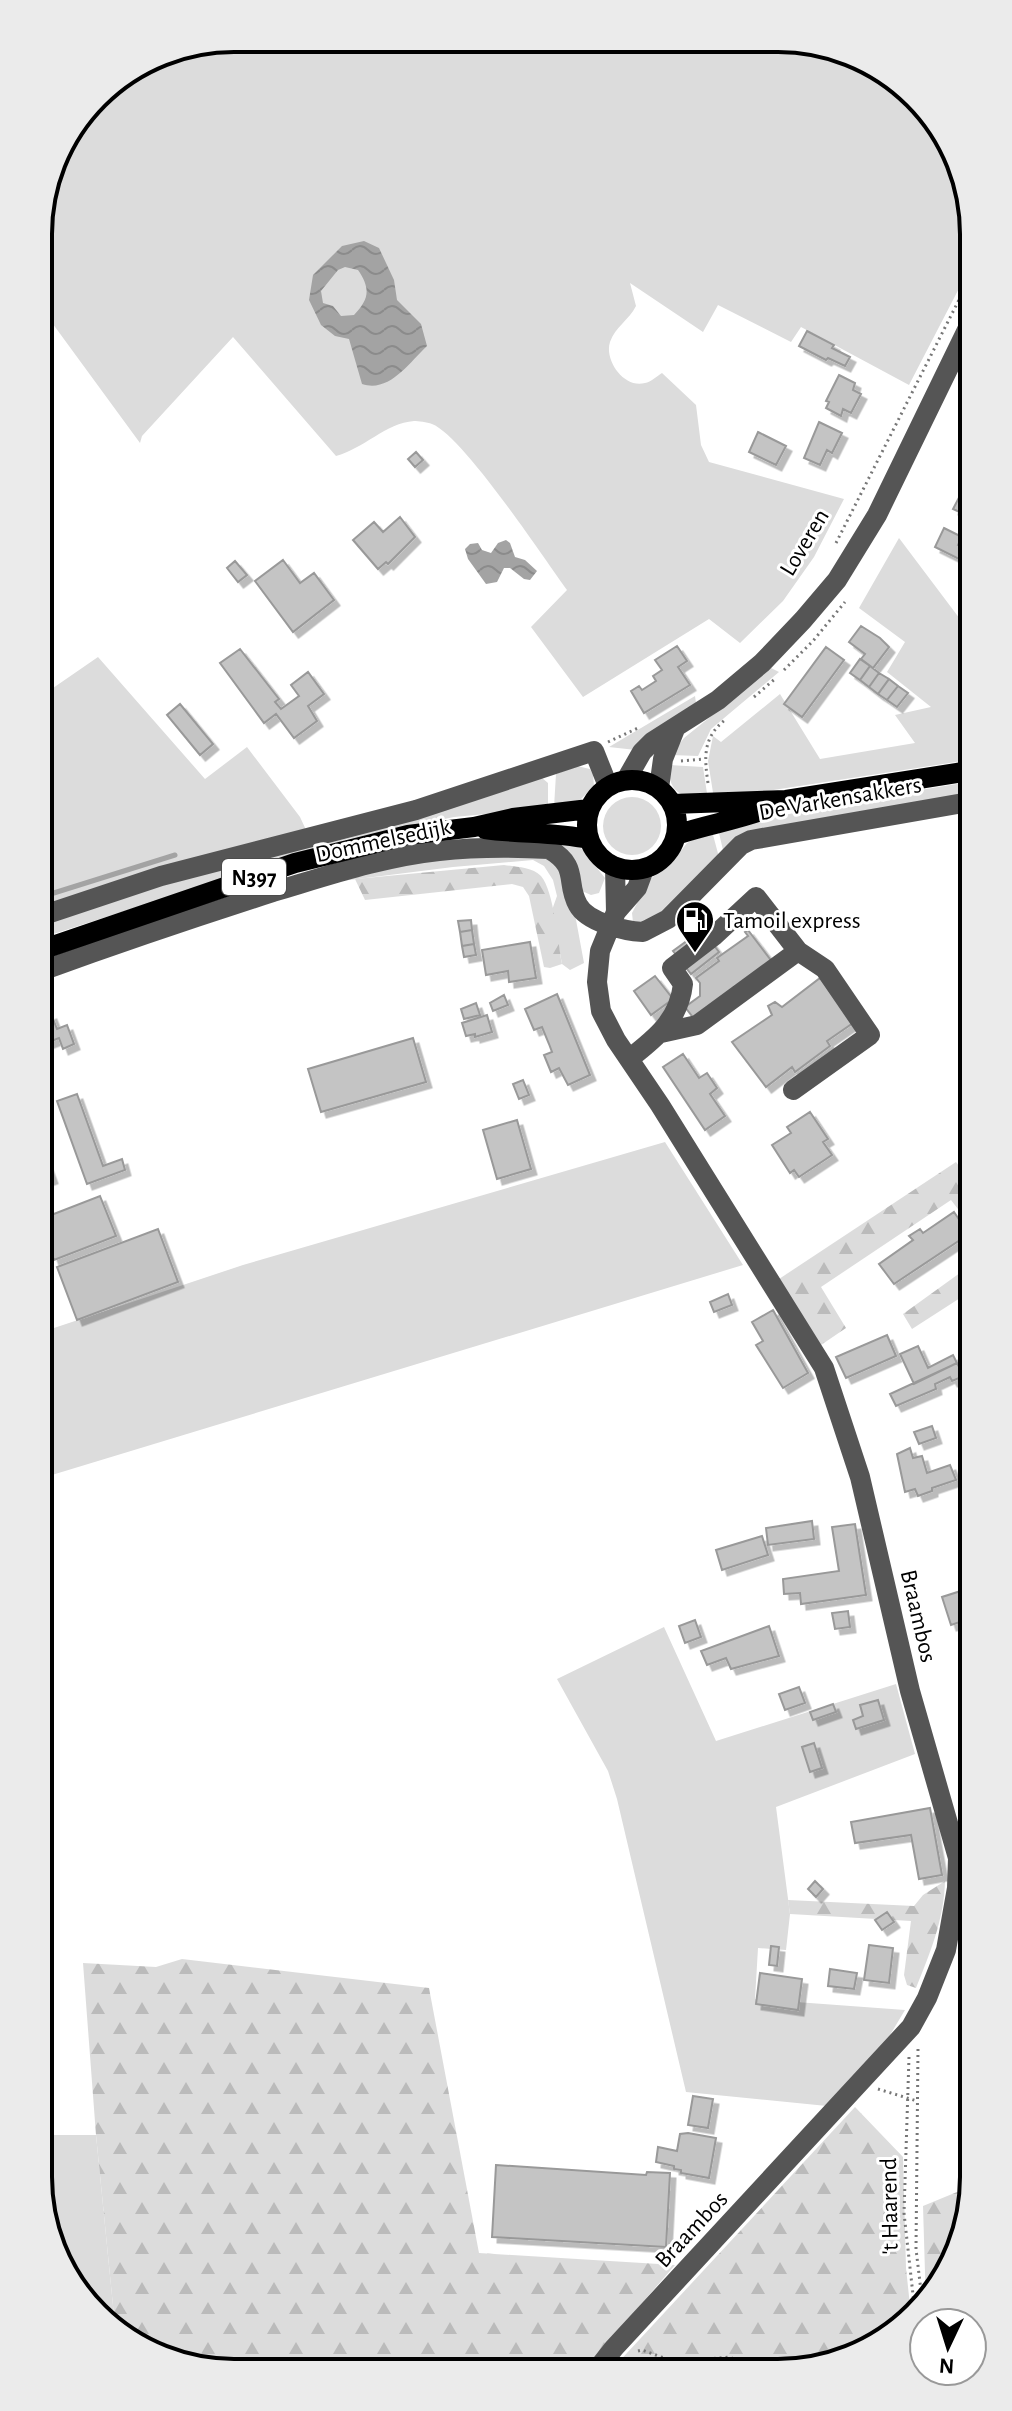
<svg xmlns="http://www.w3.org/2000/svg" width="1012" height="2411" font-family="'Alegreya Sans',sans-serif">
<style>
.grass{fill:#dcdcdc}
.forest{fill:url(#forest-firs)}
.water{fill:url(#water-waves);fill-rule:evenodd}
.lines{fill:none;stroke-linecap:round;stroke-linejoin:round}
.stream{stroke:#a3a3a3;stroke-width:5}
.building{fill:#c4c4c4;stroke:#999;stroke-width:2;filter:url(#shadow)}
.path{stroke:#777;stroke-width:3;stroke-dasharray:2 4;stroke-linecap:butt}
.minor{stroke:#555;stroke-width:20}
.major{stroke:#000;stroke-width:20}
.labels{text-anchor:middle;stroke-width:6;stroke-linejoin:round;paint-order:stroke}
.shield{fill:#fff;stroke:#4c4c4c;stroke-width:2}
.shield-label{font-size:22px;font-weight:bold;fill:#000}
.street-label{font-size:24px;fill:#000;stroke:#fff}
.poi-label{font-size:24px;fill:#000;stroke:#fff;text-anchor:start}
.rim{fill:none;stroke:#000;stroke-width:4}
</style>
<defs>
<pattern id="forest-firs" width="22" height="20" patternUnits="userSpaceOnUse" patternTransform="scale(2)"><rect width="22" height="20" fill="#dcdcdc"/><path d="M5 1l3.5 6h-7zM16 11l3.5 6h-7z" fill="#bbb"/></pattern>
<pattern id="water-waves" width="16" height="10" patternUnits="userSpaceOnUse" patternTransform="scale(2)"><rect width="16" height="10" fill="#a3a3a3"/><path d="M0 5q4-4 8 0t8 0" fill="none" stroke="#8b8b8b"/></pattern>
<filter id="shadow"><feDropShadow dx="5.5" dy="5.5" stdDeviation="0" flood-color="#0004"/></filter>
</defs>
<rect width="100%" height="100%" fill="#fff"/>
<path class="grass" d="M234 38 816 42 916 95 967 183 968 271 909 385 801 327 791 342 718 305 703 332 630 283 636 306C629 320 615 327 610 342 604 360 624 389 645 383 651 382 657 376 662 373L696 405 701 445 709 462 844 499 814 557 783 601 740 643 709 619 583 697 531 627 567 590C543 557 463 436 432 424 427 422 418 421 414 421 386 423 363 449 336 456L233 337 142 436 140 443 39 305 38 220 58 147 104 87 159 53Z
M899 538 969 631V760L714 799 708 761 713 736 721 742 780 694 820 759 915 743 895 715 931 707 887 672 905 642 859 608Z
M98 657 205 779 247 747 300 817 307 832 41 908 40 697Z
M771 668 779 672 711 729 698 756 671 755 684 738Z
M695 696 696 703 636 750 609 747Z
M669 765 703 767 708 800C683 797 668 795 669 765Z
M577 766 590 769 593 775 594 786 578 802 554 807 556 774Z
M541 777 548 783V808L454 817 348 839 41 938V921L162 882Z
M969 782V800L723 850 718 829 846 802Z
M603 826a29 29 0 1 1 58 0a29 29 0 1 1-58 0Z
M712 831 720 861 657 922H633L632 913 649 880 673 861 687 843Z
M553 839 581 848 605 878 599 893 591 895 582 891Z
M540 853 567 871 584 963 570 970 562 964 552 910 557 896 553 880 544 866 533 860 453 867 318 884 412 861Z
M665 1142 743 1265 42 1478V1332L243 1265Z
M664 1627 716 1741 896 1684 915 1754 776 1807 790 1914 786 1950 758 1948 755 1999 905 2010 887 2040 827 2106 686 2092 617 1799 608 1771 557 1679Z
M44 2135H96L115 2326 96 2316 45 2228Z"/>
<path class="forest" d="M504 865C516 867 532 867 541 876 554 891 558 943 562 964L550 968 544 967 529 896 523 887 512 884 365 900 355 879Z
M956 1162 971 1182V1226L951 1200 821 1287 846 1328 821 1345 779 1279Z
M971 1265V1291L912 1329 903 1314Z
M945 1881C944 1920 930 1953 916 1988L907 1985 904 1975 911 1921 790 1914 788 1900 914 1906 923 1895Z
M182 1959 429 1988 479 2253 675 2265 586 2368 196 2369 115 2326 96 2135 83 1963 156 1967Z
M855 2107 903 2157 906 2268 911 2315 829 2366 614 2367Z
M974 2185 959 2252 926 2306 923 2206Z"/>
<path class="water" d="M364 241 379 248 394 280 397 300 421 324 427 346C408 364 389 393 362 384L349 339 335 336 321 325 309 300 313 275 342 246ZM345 267 358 270C371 289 369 299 354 315L341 316 333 306 323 303 321 291 338 270Z
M506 540 510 543 515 557 525 560 537 571 530 580 524 579 510 568H504L497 582 486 584 468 559 465 549 470 544 478 543 482 550 491 553 498 543Z"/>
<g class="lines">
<path class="stream" d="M41 897 175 855"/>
</g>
<path class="building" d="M807 331 834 345 832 348 850 357 845 366 828 358 826 360 799 346Z
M839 375 855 383 853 390 861 394 851 413 843 409 841 416 826 408 829 402 826 401Z
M819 422 842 433 832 453 827 450 820 465 804 458Z
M758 432 786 446 776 465 749 452Z
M416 452 423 460 415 467 408 459Z
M963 490 968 493V516L953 509Z
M400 517 415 537 388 564 386 562 378 569 353 540 374 522 383 532Z
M944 528 962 537 958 545 968 550 963 561 935 547Z
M283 560 300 583 314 573 334 600 293 632 255 581Z
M235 561 247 575 238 582 227 568Z
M861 626 880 638 889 647 873 668 861 659 865 654 849 642Z
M677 646 687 661 678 667 690 685 644 713 631 691 639 686 642 690 656 681 653 676 662 670 655 660Z
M826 647 844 660 802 717 784 704Z
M240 649 279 699 275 702 281 709 299 696 291 685 308 672 324 694 308 706 317 721 294 738 276 714 264 723 220 663Z
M860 659 870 666 860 680 850 673Z
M870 666 879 673 869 687 860 680Z
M879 673 889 679 878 694 869 687Z
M889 679 898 686 887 700 878 694Z
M898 686 908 693 897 707 887 700Z
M180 704 213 744 200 755 167 715Z
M471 920 472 930 460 932 458 921Z
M472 930 474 944 462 946 460 932Z
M702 930 719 952 691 974 673 951Z
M748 930 773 963 695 1020 685 1007 700 996V983L696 978 719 961 717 958 748 936 745 932Z
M530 942 536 978 509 982 508 971 486 975 482 950Z
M474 944 476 955 464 957 462 946Z
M655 976 673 999 651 1015 634 991Z
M820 978 853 1023 827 1041 830 1046 795 1072 792 1067 766 1087 732 1042 772 1015 768 1006 775 1002 782 1007Z
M557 994 590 1075 568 1085 559 1068 551 1072 544 1055 552 1052 549 1044 542 1027 534 1030 525 1009Z
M504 995 508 1005 493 1011 490 1003Z
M476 1003 480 1015 464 1019 461 1009Z
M51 1014 57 1029 67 1025 74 1044 63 1049 59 1038 41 1045V1018Z
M487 1015 492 1032 475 1037V1034L466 1036 462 1023Z
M413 1038 426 1082 321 1112 308 1069Z
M683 1054 699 1078 707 1073 717 1088 710 1094 725 1116 705 1130 663 1067Z
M523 1080 529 1095 519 1099 513 1084Z
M77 1094 103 1166 122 1159 125 1170 87 1184 57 1101Z
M810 1112 828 1139 823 1142 832 1155 799 1177 794 1170 790 1173 772 1145 791 1133 787 1127Z
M517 1120 531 1169 497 1179 483 1130Z
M41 1148 52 1178 41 1182Z
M100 1196 116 1236 54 1260 42 1228 41 1219Z
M954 1212 969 1234 894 1284 879 1264 913 1240 909 1236 920 1229 923 1233Z
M158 1229 178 1282 77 1320 57 1267Z
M728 1294 732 1305 714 1312 710 1302Z
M773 1310 808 1373 783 1388 756 1345 763 1341 752 1322Z
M887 1335 896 1356 846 1378 836 1357Z
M918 1346 928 1368 953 1355 957 1363 914 1384 900 1354Z
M957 1363 964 1376 952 1381 950 1377 935 1384 936 1389 896 1406 890 1394Z
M932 1426 936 1438 919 1444 914 1432Z
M910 1448 913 1458 922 1456 927 1473 950 1465 956 1480 932 1488V1491L918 1496 915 1489 905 1492 897 1454Z
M812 1521 814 1539 768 1545 766 1528Z
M855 1524 866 1595 801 1604 800 1593 784 1594 783 1579 839 1571 832 1527Z
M762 1536 768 1555 722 1570 716 1550Z
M972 1566V1618L951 1625 942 1597 970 1588 964 1568Z
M848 1611 850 1627 835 1629 832 1613Z
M695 1620 701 1637 685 1643 679 1626Z
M769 1626 779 1656 731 1669 726 1658 707 1665 701 1651Z
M799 1687 805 1703 785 1710 779 1694Z
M878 1700 884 1720 856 1729 853 1720 863 1716 860 1705Z
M833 1704 836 1712 813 1720 810 1712Z
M814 1743 822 1768 810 1772 802 1747Z
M930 1808 942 1875 919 1879 911 1835 855 1843 851 1822Z
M815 1881 823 1889 816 1897 808 1889Z
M887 1912 894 1922 882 1930 875 1920Z
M869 1945 893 1948 889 1983 864 1980Z
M771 1946 779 1947 777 1966 769 1965Z
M830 1969 857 1973 854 1989 828 1986Z
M760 1973 802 1979 798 2010 756 2004Z
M693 2096 713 2099 708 2128 688 2125Z
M688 2133 716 2138 709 2178 681 2173V2170L674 2169V2166L656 2162 658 2147 677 2151 680 2134Z
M496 2165 646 2175 647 2172 670 2173 666 2247 492 2237Z"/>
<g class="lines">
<path class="path" d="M836 543 968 282
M784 670 813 641 845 602
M754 697 776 678
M608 742 638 728
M681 761 704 759
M708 783C704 756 703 737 726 719
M918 2049 916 2249 923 2308
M909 2057 904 2213 915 2313
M878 2089 917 2101
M638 2351 642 2350 675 2362 730 2357 743 2365 761 2362 771 2367
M785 2367 801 2361 804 2367"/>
<path class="minor" d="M626 780 642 752 652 742 718 700 762 663 803 620 837 580 877 515 968 328
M659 788 663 759 675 729
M615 867 616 912
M41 916 161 876 416 810 594 751 608 786
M41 971C118 943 195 917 273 892 327 876 382 857 439 851 475 847 513 847 549 849 580 867 565 882 578 905 587 922 624 931 643 932L668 919 741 845 751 840 969 802
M629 1059C656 1038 679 1020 683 984L672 968 715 935 756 897 798 951 697 1025 661 1033
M793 1090 870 1035 825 969 798 951
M599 2367 614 2348 911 2027 927 1998 946 1950 957 1888 958 1858 910 1691 860 1477 824 1368 660 1105 616 1040 601 1011 597 982 600 951 616 912 637 888 644 869"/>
<path class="major" d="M587 825a45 45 0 1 1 90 0a45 45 0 1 1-90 0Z
M672 804 786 800 969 771
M485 829C519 834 555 832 588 839
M676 835C711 823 746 819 779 804
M41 950 295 863 348 850 408 835 474 827 513 818 589 809"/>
</g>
<defs>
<symbol id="fuel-pin" viewBox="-11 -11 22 30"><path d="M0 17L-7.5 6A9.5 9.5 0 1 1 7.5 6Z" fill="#000" stroke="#fff"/><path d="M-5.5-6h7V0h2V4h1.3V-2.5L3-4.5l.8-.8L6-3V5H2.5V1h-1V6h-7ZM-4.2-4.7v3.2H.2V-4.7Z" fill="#fff"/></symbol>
</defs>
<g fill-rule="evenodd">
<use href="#fuel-pin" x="673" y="898" width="44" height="60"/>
</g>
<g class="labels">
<rect class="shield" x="222" y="859" width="64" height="36" rx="6"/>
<g class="shield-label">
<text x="254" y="885">N397</text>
</g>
<g class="street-label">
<text transform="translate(804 542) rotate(-59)" y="8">Loveren</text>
<text transform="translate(840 798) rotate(-10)" y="8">De Varkensakkers</text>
<text transform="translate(383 840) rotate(-12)" y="8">Dommelsedijk</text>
<text transform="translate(919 1616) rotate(77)" y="8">Braambos</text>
<text transform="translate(889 2206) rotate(-91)" y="8">'t Haarend</text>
<text transform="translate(691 2229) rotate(-47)" y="8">Braambos</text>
</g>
<g class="poi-label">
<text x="723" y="928">Tamoil express</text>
</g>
</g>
<path d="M0 0H1012V2411H0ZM234 52H778A182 182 0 0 1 960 234V2177A182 182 0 0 1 778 2359H234A182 182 0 0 1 52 2177V234A182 182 0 0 1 234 52Z" fill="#ebebeb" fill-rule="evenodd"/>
<path class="rim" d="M234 52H778A182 182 0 0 1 960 234V2177A182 182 0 0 1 778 2359H234A182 182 0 0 1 52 2177V234A182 182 0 0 1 234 52Z"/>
<g transform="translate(948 2347) rotate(184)"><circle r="38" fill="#ffffff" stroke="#999999" stroke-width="2"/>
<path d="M0-6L14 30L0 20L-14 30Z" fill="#000000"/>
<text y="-12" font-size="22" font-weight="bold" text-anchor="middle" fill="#000000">N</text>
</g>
</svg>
